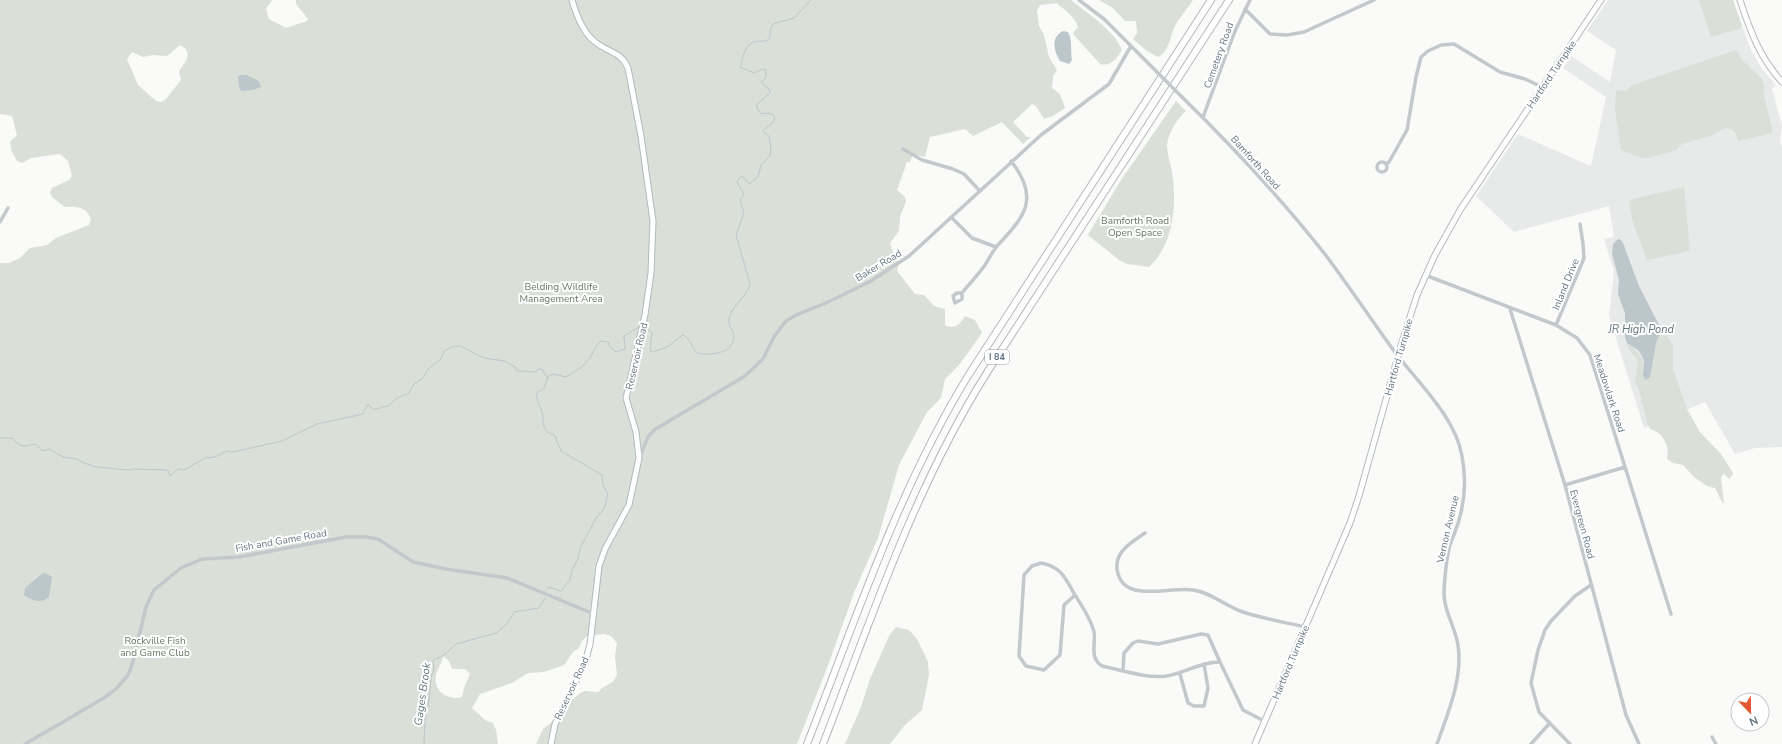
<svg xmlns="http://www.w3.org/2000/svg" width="1782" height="744" font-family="'Nunito Sans',sans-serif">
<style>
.built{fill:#e8e9e9}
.green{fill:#dadfd7;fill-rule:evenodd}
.water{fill:#bbc7cb}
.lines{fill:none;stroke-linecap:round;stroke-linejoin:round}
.stream{stroke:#bbc7cb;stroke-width:1}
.secondary-casing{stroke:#b3babf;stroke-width:7}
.highway-casing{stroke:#b4b9bd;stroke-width:8}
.street{stroke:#c3c8cc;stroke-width:3.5}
.secondary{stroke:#fff;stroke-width:5}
.highway{stroke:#fff;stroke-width:6}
.street-bridge{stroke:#c3c8cc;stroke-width:3.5}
.labels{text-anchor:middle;stroke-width:4;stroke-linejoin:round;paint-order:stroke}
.shield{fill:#fff;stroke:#939fa8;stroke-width:1}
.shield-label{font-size:9px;font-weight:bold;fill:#657683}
.street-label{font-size:10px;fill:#657683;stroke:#fff}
.park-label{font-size:10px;fill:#687a64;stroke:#fff}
.water-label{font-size:11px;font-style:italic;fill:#60757c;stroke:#fff}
</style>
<rect width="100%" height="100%" fill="#fafaf8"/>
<path class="built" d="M1608 0H1733L1751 50 1762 69 1776 85 1772 89 1782 126 1780 142 1782 148V447L1755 448 1735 454 1705 402 1644 428 1609 316 1614 271 1604 239 1614 237 1609 206 1514 232 1476 196 1518 134 1591 166 1606 97 1563 68 1571 56 1610 82 1616 50 1587 31Z"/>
<path class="green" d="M0 0H272L266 9 269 19 286 28 307 21 308 19 296 4V0H1071C1087 13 1114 30 1122 50 1117 58 1111 67 1100 64L1074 35 1073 33 1078 27C1075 16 1065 11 1057 3L1040 5 1037 11 1039 26 1044 35 1049 57 1057 70 1053 76 1052 88 1060 94 1065 108 1053 116 1044 119 1036 106 1032 104 1013 122 1027 137H1031L1023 144 1002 122 973 136 965 129 930 137 925 157 913 154 910 162H907L897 190 905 197 906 202 900 216 899 231 890 243 893 253 899 263 897 271 915 294 924 295 934 306 945 309V325C954 330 960 325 965 316L975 320 982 333 959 365 945 379 941 398 927 412 899 465 878 538 855 590 827 668 797 744H536L543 729 566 711 570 702 580 693 585 691 598 692 602 688 613 682 617 675 615 657 617 643 611 636 604 634 587 636 582 641 579 648 573 652 564 665 544 672 528 673 512 683 480 694 472 708 485 720 493 723 496 730 498 744H0V263H9L20 258 30 248 47 245 56 238 89 225 91 219C87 207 76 206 65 207L53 198 50 193 52 188 69 180 72 176 68 161 60 154 31 158 22 163 17 161 12 152 10 142 17 135 12 116 0 114ZM180 45 185 48C192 58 183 63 179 72L181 80 166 99 161 102 156 101 138 85 127 59 132 52 143 57 153 55 167 56ZM443 656 449 661 452 669H465L470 674 464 688 462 697C447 701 433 691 436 675 438 668 442 663 443 656Z
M1099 0H1193C1188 8 1181 16 1176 24 1170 34 1170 52 1158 57L1147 51 1133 39 1137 33 1136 21H1125L1113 8Z
M1699 0H1733L1742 28 1711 37Z
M1736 50 1743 61 1762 79 1764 84V95L1773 133 1738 141C1737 133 1733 128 1725 128L1710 136 1682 144 1676 150 1648 158H1642L1621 150 1615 110 1616 90 1626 91 1632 85Z
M1176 101 1186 111C1177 118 1168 134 1167 145 1167 155 1171 163 1172 172 1177 204 1174 244 1149 267L1127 264 1119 260 1088 235 1121 180Z
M1684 187 1690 251 1647 260 1632 220 1629 200Z
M1660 324 1673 346V369L1687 409 1700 432 1721 454 1733 473 1732 476 1729 479 1724 474 1721 477 1724 503 1722 502 1715 488 1707 486 1694 477 1683 465 1673 463 1667 459C1670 446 1663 432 1650 429L1647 423 1639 390 1635 381 1638 361 1628 348 1627 343C1638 352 1645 356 1643 371L1650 377C1649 363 1662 333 1660 324Z
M896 627 909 630 917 639 928 662 929 675 922 710 905 725 890 744H845L861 707 870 679 889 636Z"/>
<path class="water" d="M1063 31 1068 32C1073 40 1070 51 1072 60L1069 64 1060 61C1054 51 1050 38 1063 31Z
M241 75H246L259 81 261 87 253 90 241 91 239 87 238 76Z
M1618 239 1621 240 1623 243 1639 286 1661 329 1656 344 1650 377 1646 380 1643 376 1644 361 1642 356 1639 351 1627 343 1625 337V313L1618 294 1619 280 1612 254 1613 244Z
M45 573 52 577 49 597C40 604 33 601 24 595L25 588 42 574Z"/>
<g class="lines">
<path class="stream" d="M645 328 652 332 650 351 653 352 667 347 683 335C691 339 691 346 696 352 699 354 702 354 705 354 716 354 731 353 734 338 735 332 728 327 729 320 730 306 747 298 750 284L736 235 744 213 740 200 744 194 737 182 740 177H744L749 184 758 177 761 165 770 156 771 148 769 136 763 132C766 124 777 125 774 115L768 113 761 114 757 108V104L770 93 769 89 761 82 766 78V70L762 69 754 73 740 67C743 59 744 45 754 42 761 40 765 43 770 38V31L773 24 794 18 811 0
M549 376 554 374 566 377C576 371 585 366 591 356 594 350 595 346 601 341L608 342 610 347 616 352 625 349 624 336 639 327
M548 377 544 388 536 394C537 401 539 404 541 409 546 420 538 429 555 436L561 451 602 475 603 485 608 494 604 509 597 517 581 546 578 558 572 570 570 580 561 591 549 587 548 589
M0 438H12C23 449 22 446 36 444L42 451 49 449 63 457 77 459 84 463 96 467 128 470 134 469 165 470 168 471 170 476 178 469 184 470 205 458 215 457 227 451 233 452 282 441 317 424 363 414 367 405H369L372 409C377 410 383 406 389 406 394 399 400 396 408 394L414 384 423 378 428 369 441 359 444 351 452 347 460 346 484 358 504 361 515 367 517 371 534 372 539 369 543 370 545 375 548 377
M424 744 425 717 429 701 431 678 434 669 433 660 443 656 456 644 496 633 506 625 514 612 539 608 545 598"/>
<defs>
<path id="secondary" d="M1740 0C1750 31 1760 58 1782 82
M551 744 555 724 585 663 590 644 599 566 605 549 629 505 639 458 636 432 626 398 645 315 651 273 653 221 641 136 628 68C621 51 606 52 594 41 583 32 576 14 572 0
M1255 744 1350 523 1359 496 1402 342 1417 295 1435 255 1460 210 1601 0"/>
<path id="highway" d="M807 744C856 619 898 490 968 376L1211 0
M823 744C872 617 915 486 988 371L1229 0"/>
</defs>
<use href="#secondary" class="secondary-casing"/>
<use href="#highway" class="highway-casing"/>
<path class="street" d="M1079 0 1104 19 1152 67
M1245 9 1270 34 1287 35 1304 32 1374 0
M1181 96C1232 146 1280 197 1324 253 1349 286 1372 321 1397 355 1420 384 1456 419 1462 456 1466 477 1465 500 1459 520 1457 528 1453 536 1450 545 1446 559 1445 575 1444 590 1443 610 1455 626 1458 645 1463 678 1448 713 1437 744
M1203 117 1235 31 1250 0
M903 149 922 160 953 169 964 174 979 190
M1377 167a5 5 0 1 1 10 0a5 5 0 1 1-10 0Z
M1386 164 1389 162 1407 130 1416 77 1421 57 1428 51 1441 45 1454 44 1500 72 1525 79 1542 87
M951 217 972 238 996 247
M0 222 8 208
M1425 275 1556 325 1577 338 1590 355 1671 614
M962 293V299L955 303 953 296 957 293H962C969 284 978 275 985 265 989 259 992 252 997 246 1024 217 1041 199 1011 161
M1510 309 1565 485 1626 715 1639 744
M1556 325 1584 258 1583 244 1580 224
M639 458 648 437 654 430 745 376 763 359 775 335 786 321 796 315 826 303 871 281 909 256 1041 135 1109 84 1131 46
M1565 485 1625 467
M1145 533C1132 542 1115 551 1117 569 1122 605 1169 586 1193 590 1210 592 1224 605 1240 611 1260 618 1283 622 1305 627
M1041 563C1062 567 1065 578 1075 595L1064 605 1060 655 1044 670 1026 666 1019 656 1024 575 1032 566Z
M1075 595C1082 606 1091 619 1094 632 1096 644 1089 658 1102 666 1120 670 1149 679 1167 676 1184 673 1204 661 1220 662L1243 710 1264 721
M1123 670 1124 653 1133 643 1138 641 1158 644 1201 634 1208 635 1220 662
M1180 674 1188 703 1194 706H1204L1208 688 1204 664
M1712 737 1716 744
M25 744 104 698 116 689 128 675 132 665 146 607 154 590 181 568 202 559 239 557 346 537H366L378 539 413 562 446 569 507 578 594 614
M1531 744 1549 724
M1570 744 1539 712 1531 683 1538 650 1545 630 1551 621 1575 596 1591 585"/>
<use href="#secondary" class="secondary"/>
<use href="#highway" class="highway"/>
<path class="street-bridge" d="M1152 67 1181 96"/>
</g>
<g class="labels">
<rect class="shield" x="985" y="350" width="24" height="14" rx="3"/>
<g class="shield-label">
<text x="997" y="360">I 84</text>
</g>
<g class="street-label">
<text transform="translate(1218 55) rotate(-70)" y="4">Cemetery Road</text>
<text transform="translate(1551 74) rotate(-56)" y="4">Hartford Turnpike</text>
<text transform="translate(1256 162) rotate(48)" y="4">Bamforth Road</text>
<text transform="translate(878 265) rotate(-31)" y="4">Baker Road</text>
<text transform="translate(1565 284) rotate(-68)" y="4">Inland Drive</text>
<text transform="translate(636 356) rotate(-77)" y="4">Reservoir Road</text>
<text transform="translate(1398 357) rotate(-74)" y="4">Hartford Turnpike</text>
<text transform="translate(1610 393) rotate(72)" y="4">Meadowlark Road</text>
<text transform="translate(1583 524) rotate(75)" y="4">Evergreen Road</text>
<text transform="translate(1447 529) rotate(-77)" y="4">Vernon Avenue</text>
<text transform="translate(281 540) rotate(-10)" y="4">Fish and Game Road</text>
<text transform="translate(1290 662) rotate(-67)" y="4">Hartford Turnpike</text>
<text transform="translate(571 688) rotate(-65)" y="4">Reservoir Road</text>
</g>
<g class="park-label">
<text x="1135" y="224">Bamforth Road<tspan x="1135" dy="12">Open Space</tspan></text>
<text x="561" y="290">Belding Wildlife<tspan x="561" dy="12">Management Area</tspan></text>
<text x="155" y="644">Rockville Fish<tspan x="155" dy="12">and Game Club</tspan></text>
</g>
<g class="water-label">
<text x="1641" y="333">JR High Pond</text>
<text transform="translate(422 694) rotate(-82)" y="4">Gages Brook</text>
</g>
</g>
<g transform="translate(1750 712) rotate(158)"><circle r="19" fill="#ffffff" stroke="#c1c8cd"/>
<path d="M0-3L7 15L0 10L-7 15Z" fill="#e4572e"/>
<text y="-6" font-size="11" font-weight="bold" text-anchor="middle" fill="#657683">N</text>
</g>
</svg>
